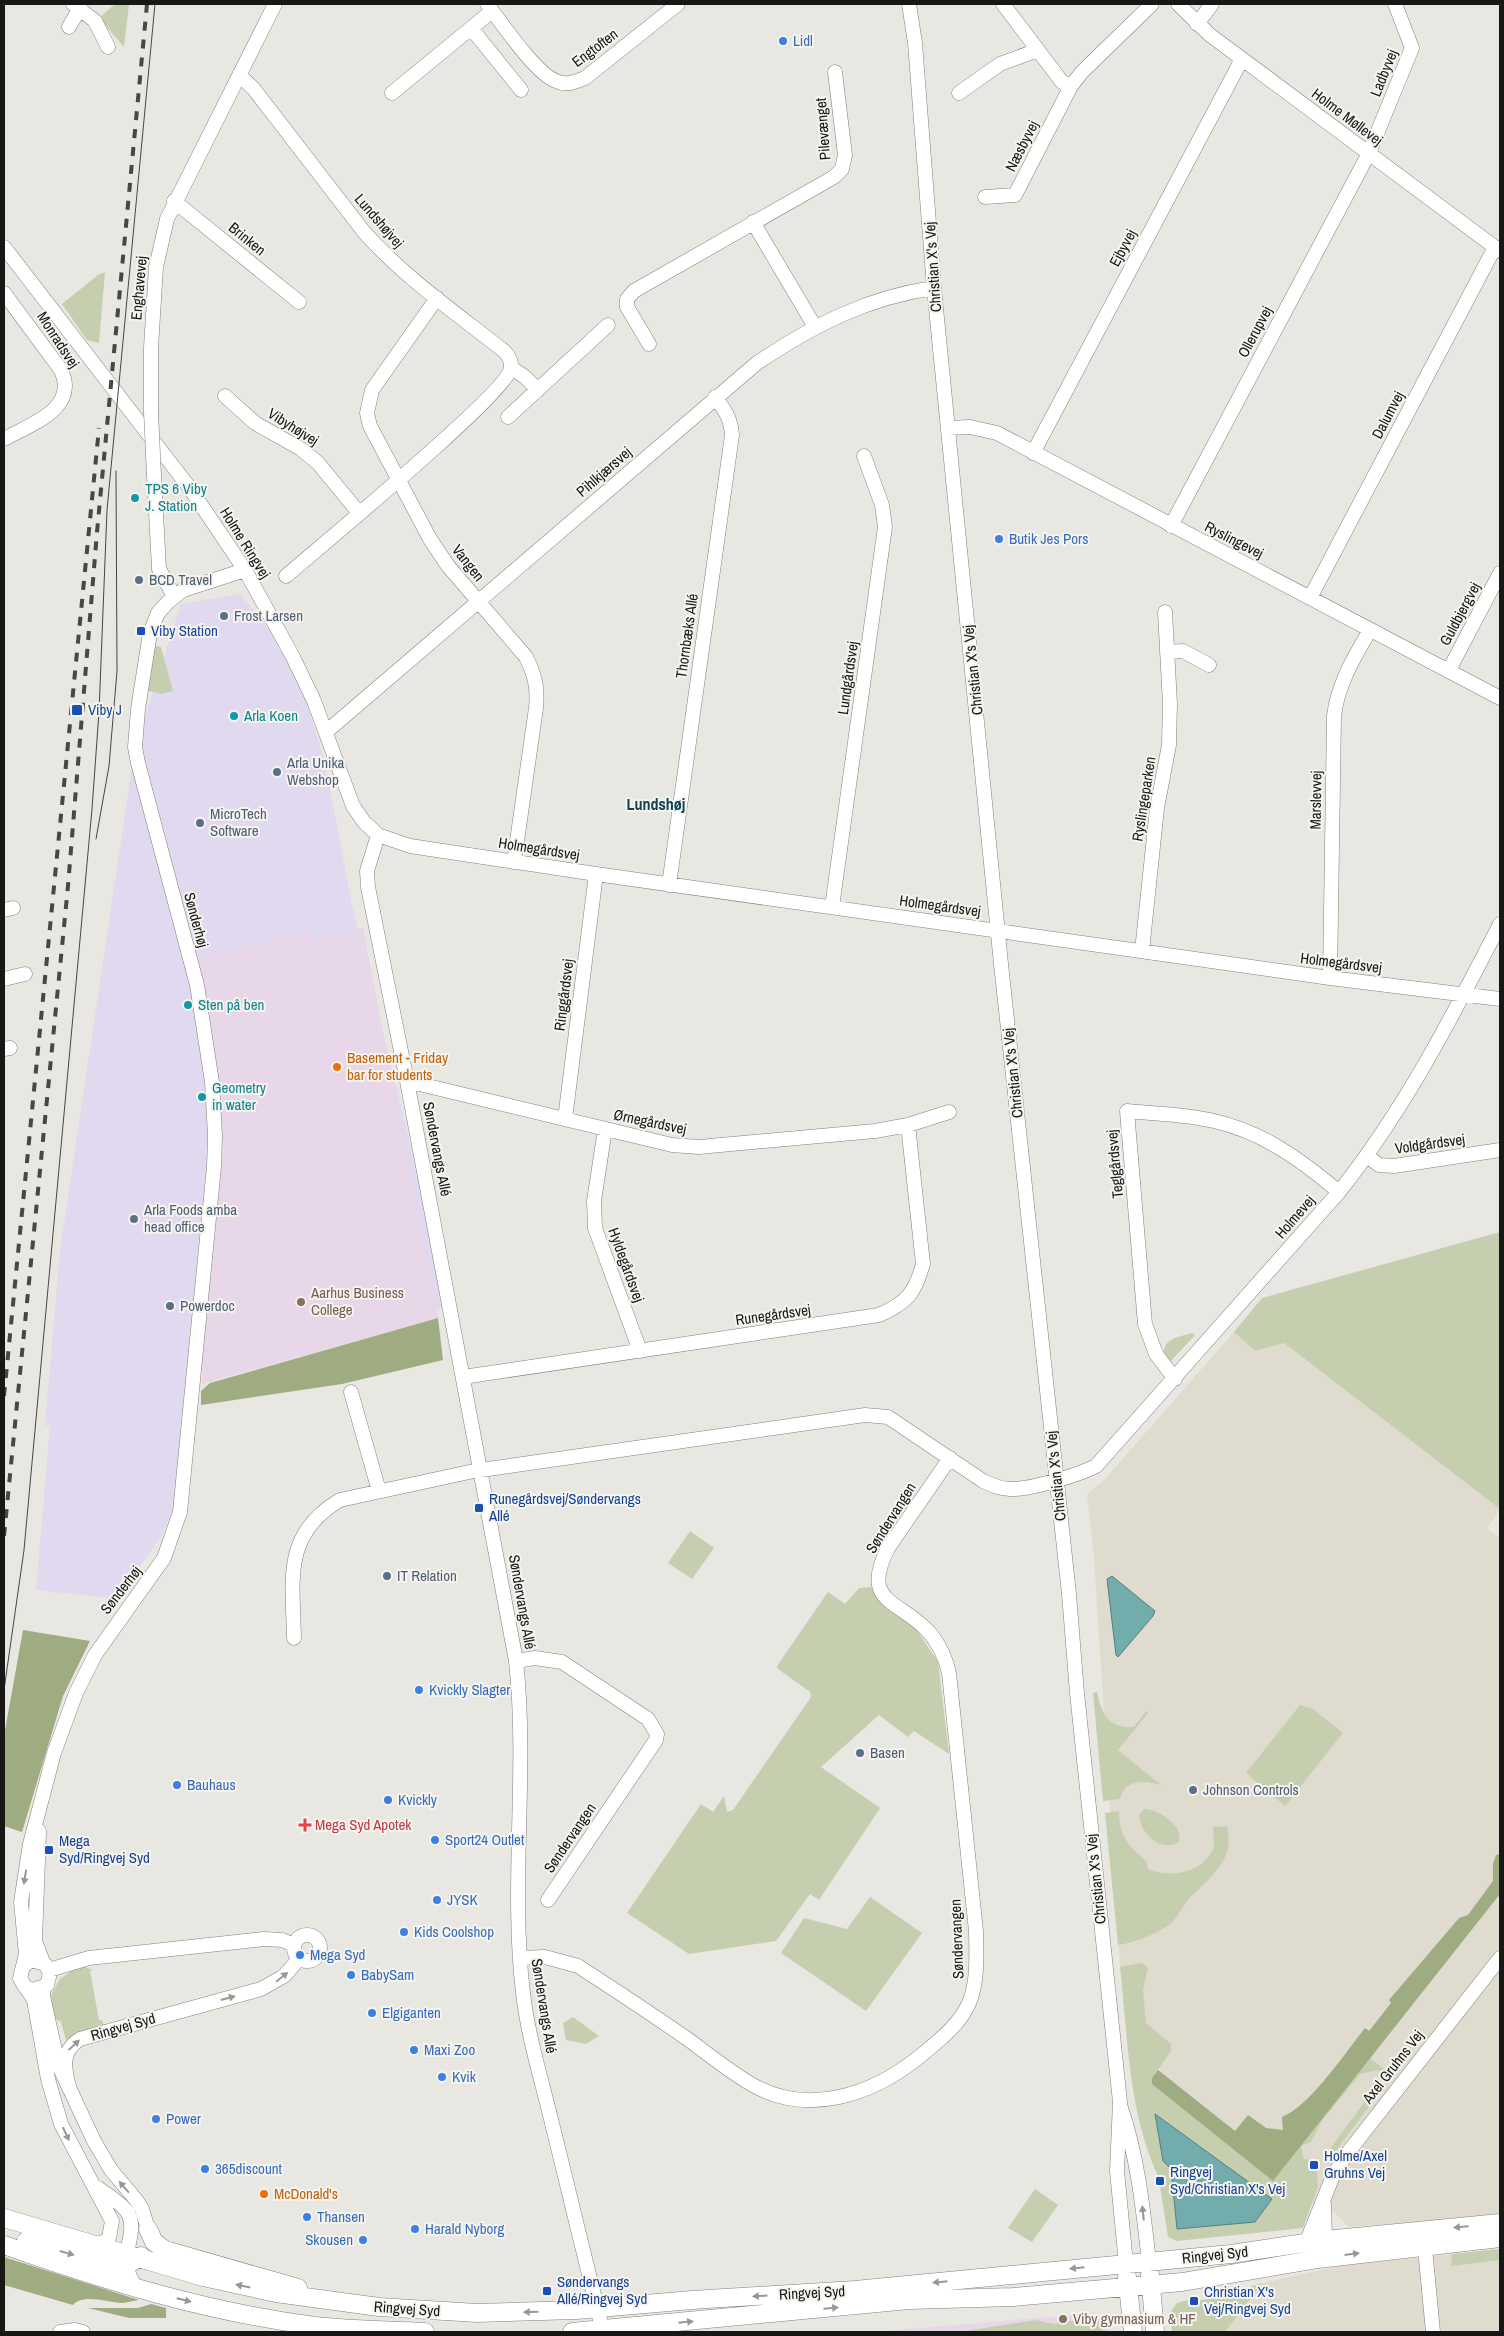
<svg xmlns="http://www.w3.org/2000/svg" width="1504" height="2336" font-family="'Archivo Narrow',sans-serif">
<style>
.commercial{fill:#e0d9ef}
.built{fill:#dfdbce}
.education{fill:#e7d7e9}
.green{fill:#c5cfaf;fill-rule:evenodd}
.forest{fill:#9fac82}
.water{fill:#73acac;stroke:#577f7f}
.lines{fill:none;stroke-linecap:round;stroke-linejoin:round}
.minor-casing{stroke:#82807b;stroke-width:15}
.major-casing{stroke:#82807b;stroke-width:19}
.minor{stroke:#fff;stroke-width:14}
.major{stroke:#fff;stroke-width:18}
.tram{stroke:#474744;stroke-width:1}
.rail{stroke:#474744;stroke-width:4;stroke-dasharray:9 9;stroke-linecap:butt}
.minor-bridge-casing{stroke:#82807b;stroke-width:15;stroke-linecap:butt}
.minor-bridge{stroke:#fff;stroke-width:14}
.oneway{fill:#979796}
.shop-dot{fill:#3f7fe0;stroke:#f6f4ef;stroke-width:2}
.culture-dot{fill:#0f9aa8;stroke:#f6f4ef;stroke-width:2}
.service-dot{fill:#5c6f8a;stroke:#f6f4ef;stroke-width:2}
.transit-dot{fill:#1a4fb4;stroke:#f6f4ef;stroke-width:2}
.food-dot{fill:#e8710a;stroke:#f6f4ef;stroke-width:2}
.education-dot{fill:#8d6e63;stroke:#f6f4ef;stroke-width:2}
.health-dot{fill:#e0444e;stroke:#f6f4ef;stroke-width:2}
.labels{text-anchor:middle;stroke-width:4;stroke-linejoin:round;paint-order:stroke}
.shop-label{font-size:15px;fill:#366cbe;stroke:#f6f4ef;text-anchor:start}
.street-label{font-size:15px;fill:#171715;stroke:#f6f4ef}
.culture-label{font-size:15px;fill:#0d838f;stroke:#f6f4ef;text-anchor:start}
.service-label{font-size:15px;fill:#4e5e75;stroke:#f6f4ef;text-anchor:start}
.transit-label{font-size:15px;fill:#164399;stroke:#f6f4ef;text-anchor:start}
.food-label{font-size:15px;fill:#c56008;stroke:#f6f4ef;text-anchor:start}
.education-label{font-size:15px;fill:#785e54;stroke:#f6f4ef;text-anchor:start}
.health-label{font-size:15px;fill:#be3a42;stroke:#f6f4ef;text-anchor:start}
.neighbourhood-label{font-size:16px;font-weight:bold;fill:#104355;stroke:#f6f4ef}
</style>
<rect width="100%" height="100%" fill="#e9e7e1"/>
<path class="commercial" d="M240 594 293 657 325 763 352 905 450 1307 189 1373 173 1509 162 1535 138 1569 111 1598 36 1590 50 1426 45 1425 60 1250 135 747 181 604Z"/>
<path class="built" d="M1234 1332 1255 1351 1284 1343 1500 1509 1487 1528 1500 1539V2215L1349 2227 1334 2212 1295 2198 1133 2087 1120 1967 1094 1557 1087 1494 1104 1480Z
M1500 2249V2332H1172L1170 2313 1174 2306 1180 2302H1198V2300L1218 2297 1262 2283 1339 2266Z"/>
<path class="education" d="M363 928 439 1318 202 1384 220 1136V1069L198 959 310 932 313 944Z
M1095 2313 1109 2325V2332H872Z"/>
<path class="green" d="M115 4H129L124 47 99 18Z
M105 272 99 343 87 340 62 304 98 275Z
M153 646 161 647 173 691 162 694 145 690Z
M1500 1232V1509L1284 1343 1255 1351 1234 1332 1262 1298Z
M1192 1333 1195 1335 1170 1362 1164 1357C1161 1339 1178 1337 1192 1333Z
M690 1531 714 1548 692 1579 668 1563Z
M871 1587 886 1607 916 1629 938 1662 949 1754 914 1731 908 1737 879 1715 821 1767 880 1808 819 1900 810 1894 776 1941 689 1954 627 1913 701 1804 713 1812 724 1796 727 1812 733 1810 811 1697 810 1692 778 1669 777 1666 828 1592 845 1604 859 1588Z
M1097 1692C1102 1715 1108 1728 1134 1727L1146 1711 1148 1713 1118 1750 1161 1785C1146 1780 1124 1779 1120 1799L1103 1801 1093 1693Z
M1300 1705 1313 1709 1343 1733 1285 1806 1246 1773Z
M1144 1809C1158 1808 1187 1828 1178 1843 1160 1852 1140 1833 1139 1815Z
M1119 1811C1119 1826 1122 1837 1132 1848 1139 1856 1147 1858 1148 1869 1162 1876 1185 1875 1198 1866 1205 1863 1210 1854 1214 1848L1213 1827 1227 1826C1236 1861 1209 1877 1188 1900 1181 1908 1177 1919 1169 1925 1153 1935 1137 1942 1118 1945L1105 1813Z
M870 1897 922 1933 866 2011 781 1953 804 1918 847 1929Z
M1142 1963 1148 1968 1143 1989 1146 2023 1171 2044V2051L1152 2078 1273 2180 1370 2058 1393 2076 1378 2070 1360 2074 1321 2122 1311 2142 1301 2146 1304 2159 1314 2160 1311 2162 1314 2170 1317 2169 1318 2187 1303 2228 1177 2241 1168 2237 1160 2186 1162 2185 1161 2177 1159 2178C1128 2113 1128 2037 1120 1967ZM1171 2169 1255 2222 1177 2229Z
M80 1965 93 1970 90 1971 99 2020H102L104 2026 75 2034 66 2040 61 2022 54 2018 50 2004 52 1993 60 1979Z
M573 2017 599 2036 586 2044 566 2040 563 2023Z
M1378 2092V2094L1330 2159 1329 2150 1369 2096Z
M1035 2189 1058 2205 1032 2242 1008 2228Z
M1500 2249V2260L1451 2266 1452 2254Z
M1262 2283 1225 2332H1172L1170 2313 1177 2303 1188 2300 1189 2303 1218 2297Z
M1089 2318 1100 2322 1103 2332H959L1036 2320 1053 2324Z"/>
<path class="forest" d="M438 1318 443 1360 342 1384 201 1405V1391L210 1383Z
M23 1630 90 1641 63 1696 22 1832 4 1826V1736Z
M1500 1854V1894L1273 2181 1152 2084V2078L1158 2070 1235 2131 1248 2115 1266 2128 1283 2130 1282 2117C1310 2106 1345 2053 1365 2028L1369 2031 1391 2003 1389 2000 1459 1918 1468 1915 1493 1881V1864L1496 1855Z
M4 2257 139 2300C134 2301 128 2302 123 2303 109 2303 83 2293 73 2305L4 2285Z
M151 2304 166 2308V2318H129L88 2308H138Z"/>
<path class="water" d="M1112 1576 1155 1611 1153 1616 1118 1657 1116 1655 1107 1579Z
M1155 2114 1272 2199 1255 2222 1177 2229 1171 2169 1163 2161Z"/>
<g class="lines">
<defs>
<path id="minor" d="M73 4 95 21 108 47
M487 4C501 22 536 74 556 81 566 86 575 82 585 78L678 4
M909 4 915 43 934 288 1001 964 1069 1594 1077 1693 1120 2102 1117 2171 1126 2264
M1003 4 1062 82 1071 86
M1178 4 1210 35 1500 251
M1197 24 1212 4
M69 27 80 8
M471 28 521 90
M239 75 253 88 364 232C405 278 456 313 504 351 508 355 512 361 511 368 508 392 317 549 286 576
M392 93 492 11
M959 93 1000 64 1038 50
M985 197 1015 195 1071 86 1082 72 1152 4
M174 201 299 302
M753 222 815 327
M4 247 189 487 245 570 293 657 314 701 353 806 364 822 378 835 410 846 596 874 1330 978 1500 999
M4 293 61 370C79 409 31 424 4 439
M437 298 372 390 367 413 370 426 430 539 448 566 526 657C535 675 538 688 536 708L514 862
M649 344 627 307V299L634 291 834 177 842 169 845 155 835 72
M512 368 525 377 538 390
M225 396 255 423 301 449 318 463 359 513
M151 412V348L156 267 167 219 275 4
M508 417 608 325
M948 428 970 427 997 433 1500 698
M1033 453 1242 59
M154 475 159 569 174 596
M1171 526 1369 153 1412 48 1395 4
M1310 598 1495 247
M1167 652 1183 651 1209 665
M1449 670 1500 573
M326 732 757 363C812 326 868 297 934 288
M378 835 367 871 368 887 407 1081 516 1661C528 1771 510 1883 523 1993 528 2036 541 2078 551 2119 568 2190 586 2261 603 2332
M669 885 732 435C731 419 725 410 715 397
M832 907 885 527 882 505 864 456
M4 910 13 908
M1142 951 1157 808 1169 745 1170 704 1165 612
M1330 978 1334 716C1338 683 1354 658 1370 630
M4 979 25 974
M4 1049 10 1048
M407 1081 672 1145 699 1147 875 1131 908 1125 949 1112
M565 1119 596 874
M605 1129 594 1201 595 1228 640 1351
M1367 1156 1379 1165 1394 1166 1500 1150
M463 1377 879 1315C907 1303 915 1293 923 1264L908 1125
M1175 1379 1156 1354 1145 1324 1127 1111C1156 1114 1186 1114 1214 1121 1263 1132 1301 1160 1339 1192
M351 1392 379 1491
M294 1638C293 1581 282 1534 340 1500L474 1471 865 1415 888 1417 983 1481C992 1485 1000 1489 1010 1489 1030 1490 1078 1475 1096 1466L1339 1192C1405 1109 1452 1017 1500 924
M516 1661 535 1658 562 1662 648 1719 657 1734 656 1740 548 1900
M39 1831 35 1941 43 1962
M294 1948a13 13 0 1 1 26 0a13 13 0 1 1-26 0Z
M520 1958 545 1957 578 1966C615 1990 653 2015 689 2040 709 2055 729 2071 751 2084 807 2117 872 2095 919 2057 974 2013 978 2000 976 1931L949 1673C945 1656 939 1642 926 1629 896 1599 861 1602 888 1548L950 1458
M23 1966 32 1960 45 1964 50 1973 47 1985 33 1990 25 1987 20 1978 26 1954 21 1902 30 1844 54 1753 76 1693 95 1655 164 1558 180 1512 214 1167 215 1136 212 1082 197 985 138 763 135 747 138 709 150 633 158 613 168 602 183 590 245 570
M49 1970 89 1958 264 1939 282 1940 294 1945
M44 1987 43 1996 58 2064 94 2141 111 2170 137 2201 142 2209 148 2229
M27 1989 34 2000 48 2079 61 2124 112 2221 109 2238 104 2242 93 2245
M70 2090C64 2069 60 2052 80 2039L261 1989 284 1976 299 1959
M1121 2108C1138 2158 1143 2209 1149 2262
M98 2188C107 2195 122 2203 128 2213 140 2236 113 2259 137 2288
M1324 2204 1325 2240
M1424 2238 1433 2332
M1306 2243 1333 2176 1346 2155 1500 1958
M60 2332 75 2330 83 2332"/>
<path id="major" d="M4 2218 203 2277 276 2293 379 2307 477 2313 576 2310 692 2300 855 2290 1231 2254 1325 2240 1500 2223
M148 2229 154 2242 165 2250 298 2288
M26 2241 110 2265 126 2266 141 2256
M4 2245C105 2281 208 2312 315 2326 351 2330 389 2330 425 2332
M1150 2275 1155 2332
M1127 2277 1133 2332
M572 2332 909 2300 1013 2297 1182 2282 1318 2259 1500 2238"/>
</defs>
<use href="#minor" class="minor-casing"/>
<use href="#major" class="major-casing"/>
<use href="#minor" class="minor"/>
<use href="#major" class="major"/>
<path class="tram" d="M96 839 109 766 117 671 116 471
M4 1690 24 1550 92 809 99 712 107 510 155 4"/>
<path class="rail" d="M4 1396 99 428
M4 1536 68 886 97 532 147 4"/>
<defs>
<path id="minor-bridge" d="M151 412 154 475"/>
</defs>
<use href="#minor-bridge" class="minor-bridge-casing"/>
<use href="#minor-bridge" class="minor-bridge"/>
</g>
<defs><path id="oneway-solid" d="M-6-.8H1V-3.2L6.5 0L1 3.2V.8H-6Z" transform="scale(1.25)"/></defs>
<g class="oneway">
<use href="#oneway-solid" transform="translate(25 1877) rotate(99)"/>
<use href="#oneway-solid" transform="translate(282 1977) rotate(-39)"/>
<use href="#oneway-solid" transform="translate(228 1998) rotate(-15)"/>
<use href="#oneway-solid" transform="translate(74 2045) rotate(-43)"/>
<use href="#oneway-solid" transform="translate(66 2134) rotate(65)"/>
<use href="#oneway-solid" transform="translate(124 2187) rotate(-131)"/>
<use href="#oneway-solid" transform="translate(1143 2213) rotate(-96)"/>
<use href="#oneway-solid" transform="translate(1461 2227) rotate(175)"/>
<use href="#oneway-solid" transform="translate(67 2253) rotate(16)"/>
<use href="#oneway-solid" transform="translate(1352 2254) rotate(-7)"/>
<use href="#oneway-solid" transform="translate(1077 2268) rotate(174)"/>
<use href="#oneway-solid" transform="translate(940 2282) rotate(174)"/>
<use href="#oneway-solid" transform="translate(243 2286) rotate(-168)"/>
<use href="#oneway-solid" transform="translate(760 2296) rotate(177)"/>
<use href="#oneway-solid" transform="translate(184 2300) rotate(14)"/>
<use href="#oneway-solid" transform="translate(831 2308) rotate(-5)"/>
<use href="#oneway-solid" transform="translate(531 2312) rotate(179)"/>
<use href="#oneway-solid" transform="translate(686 2322) rotate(-6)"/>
</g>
<g class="shop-dot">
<circle cx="783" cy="41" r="5"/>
<circle cx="999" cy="539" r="5"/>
<circle cx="419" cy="1690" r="5"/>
<circle cx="177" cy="1785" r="5"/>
<circle cx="388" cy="1800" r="5"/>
<circle cx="435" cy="1840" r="5"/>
<circle cx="437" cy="1900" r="5"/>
<circle cx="404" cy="1932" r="5"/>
<circle cx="300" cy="1955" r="5"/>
<circle cx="351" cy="1975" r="5"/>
<circle cx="372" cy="2013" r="5"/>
<circle cx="414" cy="2050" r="5"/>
<circle cx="442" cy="2077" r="5"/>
<circle cx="156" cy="2119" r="5"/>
<circle cx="205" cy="2169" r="5"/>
<circle cx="307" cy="2217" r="5"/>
<circle cx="415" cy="2229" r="5"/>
<circle cx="363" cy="2240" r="5"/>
</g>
<g class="culture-dot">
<circle cx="135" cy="498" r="5"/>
<circle cx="234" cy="716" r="5"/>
<circle cx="188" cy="1005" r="5"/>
<circle cx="202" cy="1097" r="5"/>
</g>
<g class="service-dot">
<circle cx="139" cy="580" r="5"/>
<circle cx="224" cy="616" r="5"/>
<circle cx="277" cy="772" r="5"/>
<circle cx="200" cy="823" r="5"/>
<circle cx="134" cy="1219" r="5"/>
<circle cx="170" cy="1306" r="5"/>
<circle cx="387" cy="1576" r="5"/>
<circle cx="860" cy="1753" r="5"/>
<circle cx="1193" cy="1790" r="5"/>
</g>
<g class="transit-dot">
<rect x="136" y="626" width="10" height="10" rx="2.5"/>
<rect x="71" y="704" width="12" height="12" rx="2.5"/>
<rect x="474" y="1503" width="10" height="10" rx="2.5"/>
<rect x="44" y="1845" width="10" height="10" rx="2.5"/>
<rect x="1309" y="2160" width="10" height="10" rx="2.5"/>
<rect x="1155" y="2176" width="10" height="10" rx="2.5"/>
<rect x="542" y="2286" width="10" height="10" rx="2.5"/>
<rect x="1189" y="2296" width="10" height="10" rx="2.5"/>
</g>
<g class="food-dot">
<circle cx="337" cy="1067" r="5"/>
<circle cx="264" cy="2194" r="5"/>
</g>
<g class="education-dot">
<circle cx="301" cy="1302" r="5"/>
<circle cx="1063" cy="2319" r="5"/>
</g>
<path class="health-dot" d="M302.5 1817.5h5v5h5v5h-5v5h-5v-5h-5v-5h5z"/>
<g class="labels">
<g class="shop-label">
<text x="793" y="46">Lidl</text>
<text x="1009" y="544">Butik Jes Pors</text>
<text x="429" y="1695">Kvickly Slagter</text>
<text x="187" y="1790">Bauhaus</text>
<text x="398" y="1805">Kvickly</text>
<text x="445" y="1845">Sport24 Outlet</text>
<text x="447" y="1905">JYSK</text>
<text x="414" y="1937">Kids Coolshop</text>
<text x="310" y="1960">Mega Syd</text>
<text x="361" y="1980">BabySam</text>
<text x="382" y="2018">Elgiganten</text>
<text x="424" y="2055">Maxi Zoo</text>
<text x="452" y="2082">Kvik</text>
<text x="166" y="2124">Power</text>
<text x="215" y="2174">365discount</text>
<text x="317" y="2222">Thansen</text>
<text x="425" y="2234">Harald Nyborg</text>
<text x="353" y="2245" text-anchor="end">Skousen</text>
</g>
<g class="street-label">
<text transform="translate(595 48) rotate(-37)" y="5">Engtoften</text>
<text transform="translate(1384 73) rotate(-68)" y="5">Ladbyvej</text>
<text transform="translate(1347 117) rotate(37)" y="5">Holme Møllevej</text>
<text transform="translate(823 129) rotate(-94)" y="5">Pilevænget</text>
<text transform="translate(1022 146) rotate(-63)" y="5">Næsbyvej</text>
<text transform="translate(379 221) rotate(49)" y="5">Lundshøjvej</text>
<text transform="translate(247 239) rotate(39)" y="5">Brinken</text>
<text transform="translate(1123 248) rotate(-62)" y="5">Ejbyvej</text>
<text transform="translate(933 267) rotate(-94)" y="5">Christian X's Vej</text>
<text transform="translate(139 288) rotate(-85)" y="5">Enghavevej</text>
<text transform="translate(1255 332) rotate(-62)" y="5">Ollerupvej</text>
<text transform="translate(58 340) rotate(57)" y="5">Monradsvej</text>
<text transform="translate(1388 415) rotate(-62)" y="5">Dalumvej</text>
<text transform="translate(293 427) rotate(32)" y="5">Vibyhøjvej</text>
<text transform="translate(604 472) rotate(-41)" y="5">Pihlkjærsvej</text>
<text transform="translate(1234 540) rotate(27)" y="5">Ryslingevej</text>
<text transform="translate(245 543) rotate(58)" y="5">Holme Ringvej</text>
<text transform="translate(468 563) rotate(52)" y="5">Vangen</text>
<text transform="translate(1460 614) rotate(-62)" y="5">Guldbjergvej</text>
<text transform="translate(687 636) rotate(-82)" y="5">Thornbæks Allé</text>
<text transform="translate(973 670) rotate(-96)" y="5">Christian X's Vej</text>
<text transform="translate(848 678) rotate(-82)" y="5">Lundgårdsvej</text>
<text transform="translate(1144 799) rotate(-81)" y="5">Ryslingeparken</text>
<text transform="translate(1316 800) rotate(-89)" y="5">Marslevvej</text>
<text transform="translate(539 849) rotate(9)" y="5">Holmegårdsvej</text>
<text transform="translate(940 906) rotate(8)" y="5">Holmegårdsvej</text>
<text transform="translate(196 920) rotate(75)" y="5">Sønderhøj</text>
<text transform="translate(1341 963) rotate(7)" y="5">Holmegårdsvej</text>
<text transform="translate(564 995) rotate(-83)" y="5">Ringgårdsvej</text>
<text transform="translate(1013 1073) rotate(-96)" y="5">Christian X's Vej</text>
<text transform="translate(650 1122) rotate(12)" y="5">Ørnegårdsvej</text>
<text transform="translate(1430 1144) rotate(-8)" y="5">Voldgårdsvej</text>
<text transform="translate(437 1149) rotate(79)" y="5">Søndervangs Allé</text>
<text transform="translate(1115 1164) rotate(-95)" y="5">Teglgårdsvej</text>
<text transform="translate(1295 1217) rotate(-49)" y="5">Holmevej</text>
<text transform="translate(626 1265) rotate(70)" y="5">Hyldegårdsvej</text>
<text transform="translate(773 1315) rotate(-8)" y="5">Runegårdsvej</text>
<text transform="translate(1056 1476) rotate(-96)" y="5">Christian X's Vej</text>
<text transform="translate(891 1518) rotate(-58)" y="5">Søndervangen</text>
<text transform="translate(121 1590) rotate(-52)" y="5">Sønderhøj</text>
<text transform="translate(522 1602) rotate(80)" y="5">Søndervangs Allé</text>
<text transform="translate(570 1838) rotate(-56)" y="5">Søndervangen</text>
<text transform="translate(1096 1879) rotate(-96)" y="5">Christian X's Vej</text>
<text transform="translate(957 1939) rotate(-92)" y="5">Søndervangen</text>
<text transform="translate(544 2006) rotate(81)" y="5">Søndervangs Allé</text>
<text transform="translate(123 2027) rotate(-16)" y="5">Ringvej Syd</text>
<text transform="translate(1393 2067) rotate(-52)" y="5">Axel Gruhns Vej</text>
<text transform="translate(1215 2255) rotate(-6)" y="5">Ringvej Syd</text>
<text transform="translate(812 2293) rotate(-3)" y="5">Ringvej Syd</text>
<text transform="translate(407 2309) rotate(4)" y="5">Ringvej Syd</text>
</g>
<g class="culture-label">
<text x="145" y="494">TPS 6 Viby<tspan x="145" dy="17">J. Station</tspan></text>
<text x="244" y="721">Arla Koen</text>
<text x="198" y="1010">Sten på ben</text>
<text x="212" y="1093">Geometry<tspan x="212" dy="17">in water</tspan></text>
</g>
<g class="service-label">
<text x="149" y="585">BCD Travel</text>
<text x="234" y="621">Frost Larsen</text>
<text x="287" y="768">Arla Unika<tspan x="287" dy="17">Webshop</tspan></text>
<text x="210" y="819">MicroTech<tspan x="210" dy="17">Software</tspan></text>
<text x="144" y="1215">Arla Foods amba<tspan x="144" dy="17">head office</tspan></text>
<text x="180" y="1311">Powerdoc</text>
<text x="397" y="1581">IT Relation</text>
<text x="870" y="1758">Basen</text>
<text x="1203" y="1795">Johnson Controls</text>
</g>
<g class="transit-label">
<text x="151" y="636">Viby Station</text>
<text x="88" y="715">Viby J</text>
<text x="489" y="1504">Runegårdsvej/Søndervangs<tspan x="489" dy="17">Allé</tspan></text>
<text x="59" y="1846">Mega<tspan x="59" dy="17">Syd/Ringvej Syd</tspan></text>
<text x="1324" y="2161">Holme/Axel<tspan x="1324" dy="17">Gruhns Vej</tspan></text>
<text x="1170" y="2177">Ringvej<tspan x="1170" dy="17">Syd/Christian X's Vej</tspan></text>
<text x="557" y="2287">Søndervangs<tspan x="557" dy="17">Allé/Ringvej Syd</tspan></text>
<text x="1204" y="2297">Christian X's<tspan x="1204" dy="17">Vej/Ringvej Syd</tspan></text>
</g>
<g class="food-label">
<text x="347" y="1063">Basement - Friday<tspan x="347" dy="17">bar for students</tspan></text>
<text x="274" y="2199">McDonald's</text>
</g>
<g class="education-label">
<text x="311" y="1298">Aarhus Business<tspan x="311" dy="17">College</tspan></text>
<text x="1073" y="2324">Viby gymnasium &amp; HF</text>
</g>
<g class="health-label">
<text x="315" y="1830">Mega Syd Apotek</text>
</g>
<g class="neighbourhood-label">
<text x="656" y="810">Lundshøj</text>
</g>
</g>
<rect width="1504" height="2336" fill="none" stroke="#171715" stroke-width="10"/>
</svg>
